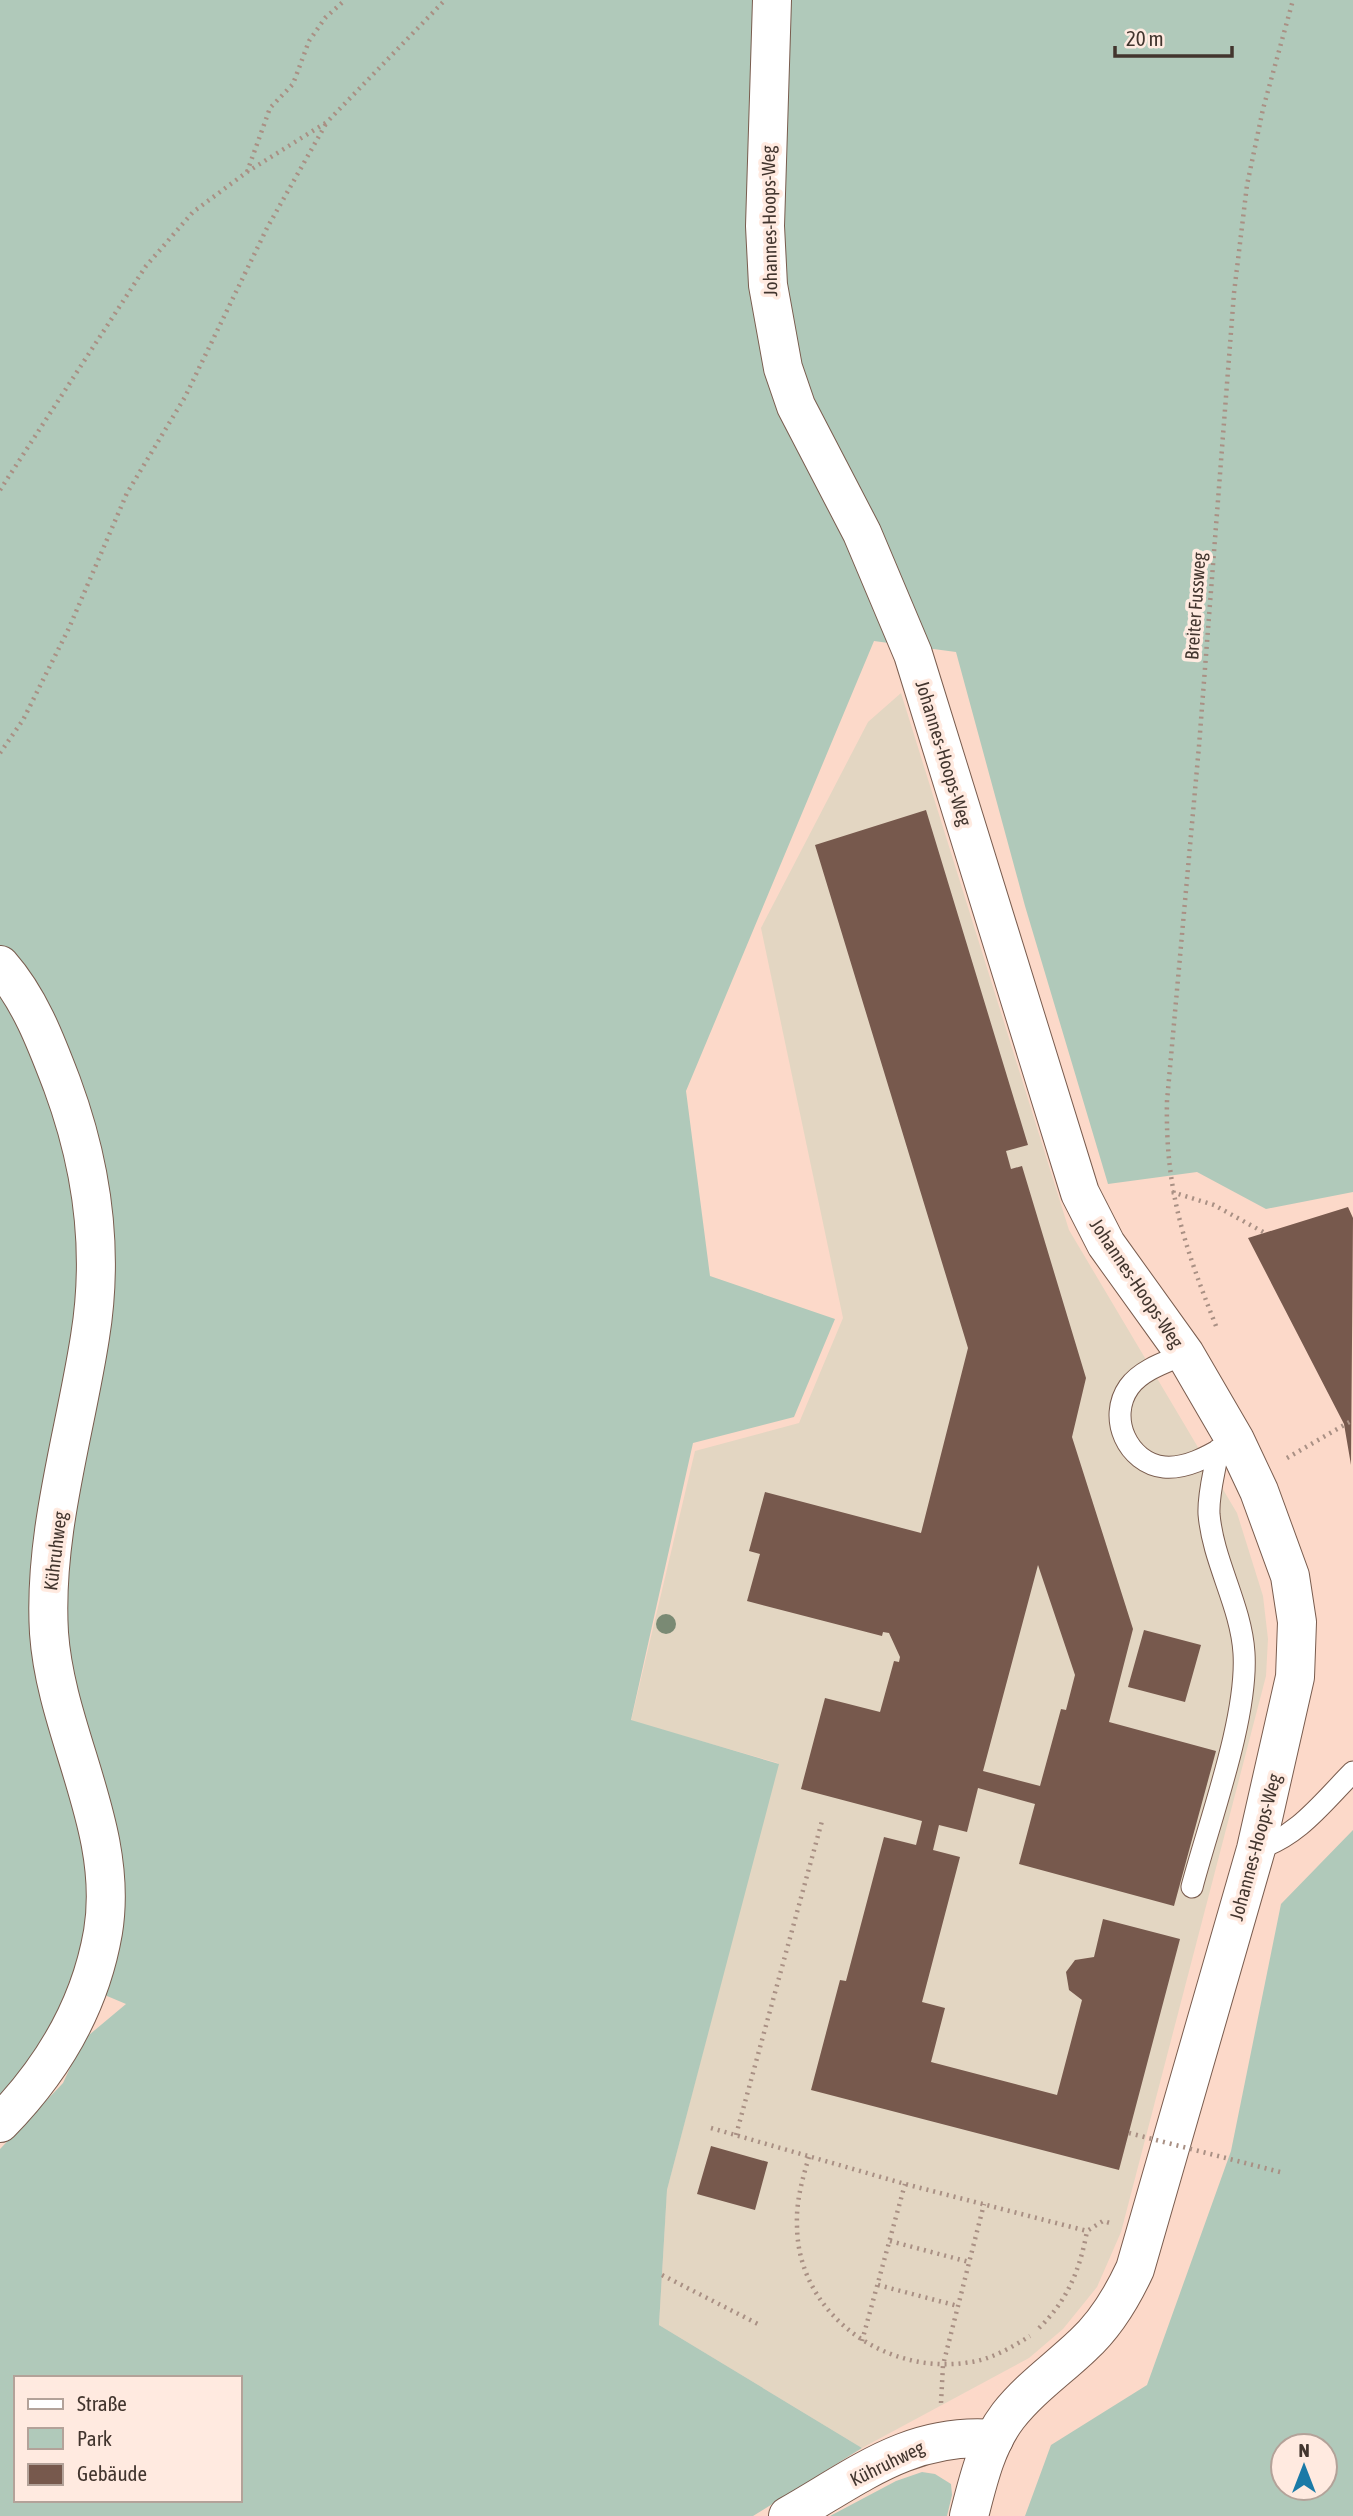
<svg xmlns="http://www.w3.org/2000/svg" width="1353" height="2516" font-family="'Asap Condensed',sans-serif">
<style>
.medical{fill:#e3d6c2}
.green{fill:#b0c9ba;fill-rule:evenodd}
.building{fill:#77594d;fill-rule:evenodd}
.lines{fill:none;stroke-linecap:round;stroke-linejoin:round}
.service-casing{stroke:#795c4e;stroke-width:23}
.minor-casing{stroke:#795c4e;stroke-width:40}
.tertiary-casing{stroke:#795c4e;stroke-width:40}
.path{stroke:#a99084;stroke-width:4.5;stroke-dasharray:2 5;stroke-linecap:butt}
.service{stroke:#fff;stroke-width:21}
.minor{stroke:#fff;stroke-width:38}
.tertiary{stroke:#fff;stroke-width:38}
.path-bridge{stroke:#a99084;stroke-width:4.5;stroke-dasharray:2 5;stroke-linecap:butt}
.tree{fill:#7a8a74}
.labels{text-anchor:middle;stroke-width:7;stroke-linejoin:round;paint-order:stroke}
.street-label{font-size:19px;fill:#42352e;stroke:#ffeae0}
</style>
<rect width="100%" height="100%" fill="#fcd9c9"/>
<path class="medical" d="M901 693 1069 1230 1237 1513 1263 1596 1268 1639 1266 1676 1121 2232 1097 2287 1063 2329 1029 2358 862 2448 659 2325 667 2190 778 1763 631 1721 695 1451 799 1423 843 1318 761 928 868 722Z"/>
<path class="green" d="M0 0H1353V1192L1266 1209 1197 1172 1108 1184 1025 906 956 652 874 641 686 1091 710 1276 835 1319 794 1417 693 1443 631 1720 779 1764 667 2190 659 2325 862 2448 753 2516H0V2149L63 2083 83 2040 126 2004 69 1980 73 1989 63 2020 0 2097ZM16 2378H240V2500H16Z
M1353 1830V2516H1025L1051 2445 1147 2385 1231 2151 1281 1904ZM1325 2446V2488H1283V2446Z
M922 2472 935 2474 951 2484 952 2495 947 2516H830L896 2481Z"/>
<path class="building" d="M926 810 1028 1145 1006 1151 1011 1169 1022 1166 1086 1378 1072 1437 1133 1629 1109 1722 1216 1751 1174 1906 1019 1864 1035 1804 978 1788 967 1832 939 1825 933 1850 960 1857 922 2002 945 2008 931 2062 1057 2095 1082 2000 1069 1990 1066 1972 1075 1960 1094 1957 1103 1919 1180 1939 1119 2170 811 2090 840 1980 846 1981 884 1837 916 1845 922 1821 801 1789 825 1698 880 1712 894 1661 899 1662 900 1657 889 1633 883 1632 882 1636 747 1601 760 1554 749 1551 765 1492 921 1533 968 1348 815 845ZM1038 1565 1075 1675 1066 1710 1061 1709 1040 1786 983 1771Z
M1348 1207 1353 1218 1351 1465 1344 1424 1248 1238Z
M1144 1630 1201 1645 1185 1702 1128 1687Z
M711 2146 768 2162 755 2210 697 2194Z"/>
<g class="lines">
<defs>
<path id="service" d="M1185 1354C1166 1362 1141 1370 1129 1387 1107 1418 1128 1463 1164 1467 1186 1469 1207 1457 1226 1446
M1256 1849C1297 1838 1324 1801 1353 1772
M1192 1887C1209 1822 1248 1718 1244 1653 1241 1605 1213 1562 1209 1514 1208 1493 1215 1471 1218 1450"/>
<path id="minor" d="M772 0 765 226 768 285 783 368 796 406 862 533 913 654 1080 1193 1106 1244 1185 1354 1235 1440 1259 1491 1290 1576 1297 1622 1295 1677 1256 1849 1135 2269C1122 2297 1106 2324 1083 2345 1058 2369 1030 2388 1008 2416 986 2445 978 2481 969 2516"/>
<path id="tertiary" d="M0 965C30 999 46 1042 62 1084 92 1165 104 1251 90 1337 75 1434 43 1534 49 1633 56 1734 120 1829 103 1932 90 2007 52 2070 0 2123
M788 2516C857 2477 910 2432 994 2439"/>
</defs>
<use href="#service" class="service-casing"/>
<use href="#minor" class="minor-casing"/>
<use href="#tertiary" class="tertiary-casing"/>
<path class="path" d="M247 172 270 108 293 84 309 41 325 18 345 0
M0 490 146 266 193 212 247 172 327 122 445 0
M0 753 23 720 69 628 127 493 185 397 267 228 327 122
M1172 1192 1214 1205 1265 1233
M1216 1326C1184 1245 1165 1189 1167 1101L1199 746 1234 293 1247 185 1263 109 1293 0
M1287 1458 1353 1420
M711 2128 905 2184 1087 2231 1103 2221 1110 2223
M736 2135 822 1821
M809 2157C802 2180 796 2202 797 2225 797 2315 887 2377 971 2362 992 2359 1012 2347 1030 2336
M890 2241 969 2262
M662 2275 758 2324
M878 2285 958 2306
M1039 2328C1067 2301 1080 2270 1087 2231
M862 2341 905 2184
M941 2403 943 2365 984 2204"/>
<use href="#service" class="service"/>
<use href="#minor" class="minor"/>
<use href="#tertiary" class="tertiary"/>
<path class="path-bridge" d="M1129 2133 1284 2173"/>
</g>
<circle class="tree" cx="666" cy="1624" r="10"/>
<g class="labels">
<g class="street-label">
<text transform="translate(769 221) rotate(-91)" y="7">Johannes-Hoops-Weg</text>
<text transform="translate(1195 606) rotate(-86)" y="7">Breiter Fussweg</text>
<text transform="translate(944 753) rotate(73)" y="7">Johannes-Hoops-Weg</text>
<text transform="translate(1137 1283) rotate(56)" y="7">Johannes-Hoops-Weg</text>
<text transform="translate(55 1551) rotate(-83)" y="7">Kühruhweg</text>
<text transform="translate(1255 1847) rotate(-75)" y="7">Johannes-Hoops-Weg</text>
<text transform="translate(887 2463) rotate(-26)" y="7">Kühruhweg</text>
</g>
</g>
<rect x="14" y="2376" width="228" height="126" fill="#ffeae0" stroke="#b3a299" stroke-width="2"/>
<rect x="28" y="2399" width="35" height="10" fill="#ffffff" stroke="#b3a299" stroke-width="2"/>
<text x="77" y="2411" font-size="21" fill="#42352e">Straße</text>
<rect x="28" y="2428" width="35" height="21" fill="#b0c9ba" stroke="#b3a299" stroke-width="2"/>
<text x="77" y="2446" font-size="21" fill="#42352e">Park</text>
<rect x="28" y="2464" width="35" height="21" fill="#77594d" stroke="#b3a299" stroke-width="2"/>
<text x="77" y="2481" font-size="21" fill="#42352e">Gebäude</text>
<g transform="translate(1304 2467)"><circle r="33" fill="#ffeae0" stroke="#b3a299" stroke-width="2"/>
<path d="M0-5L12 26L0 18L-12 26Z" fill="#1b7aa7"/>
<text y="-10" font-size="19" font-weight="bold" text-anchor="middle" fill="#42352e">N</text>
</g>
<path d="M1115 46v10h117v-10" fill="none" stroke="#42352e" stroke-width="3.5"/>
<text x="1126" y="46" font-size="21" fill="#42352e" stroke="#ffeae0" stroke-width="5" paint-order="stroke">20 m</text>
</svg>
